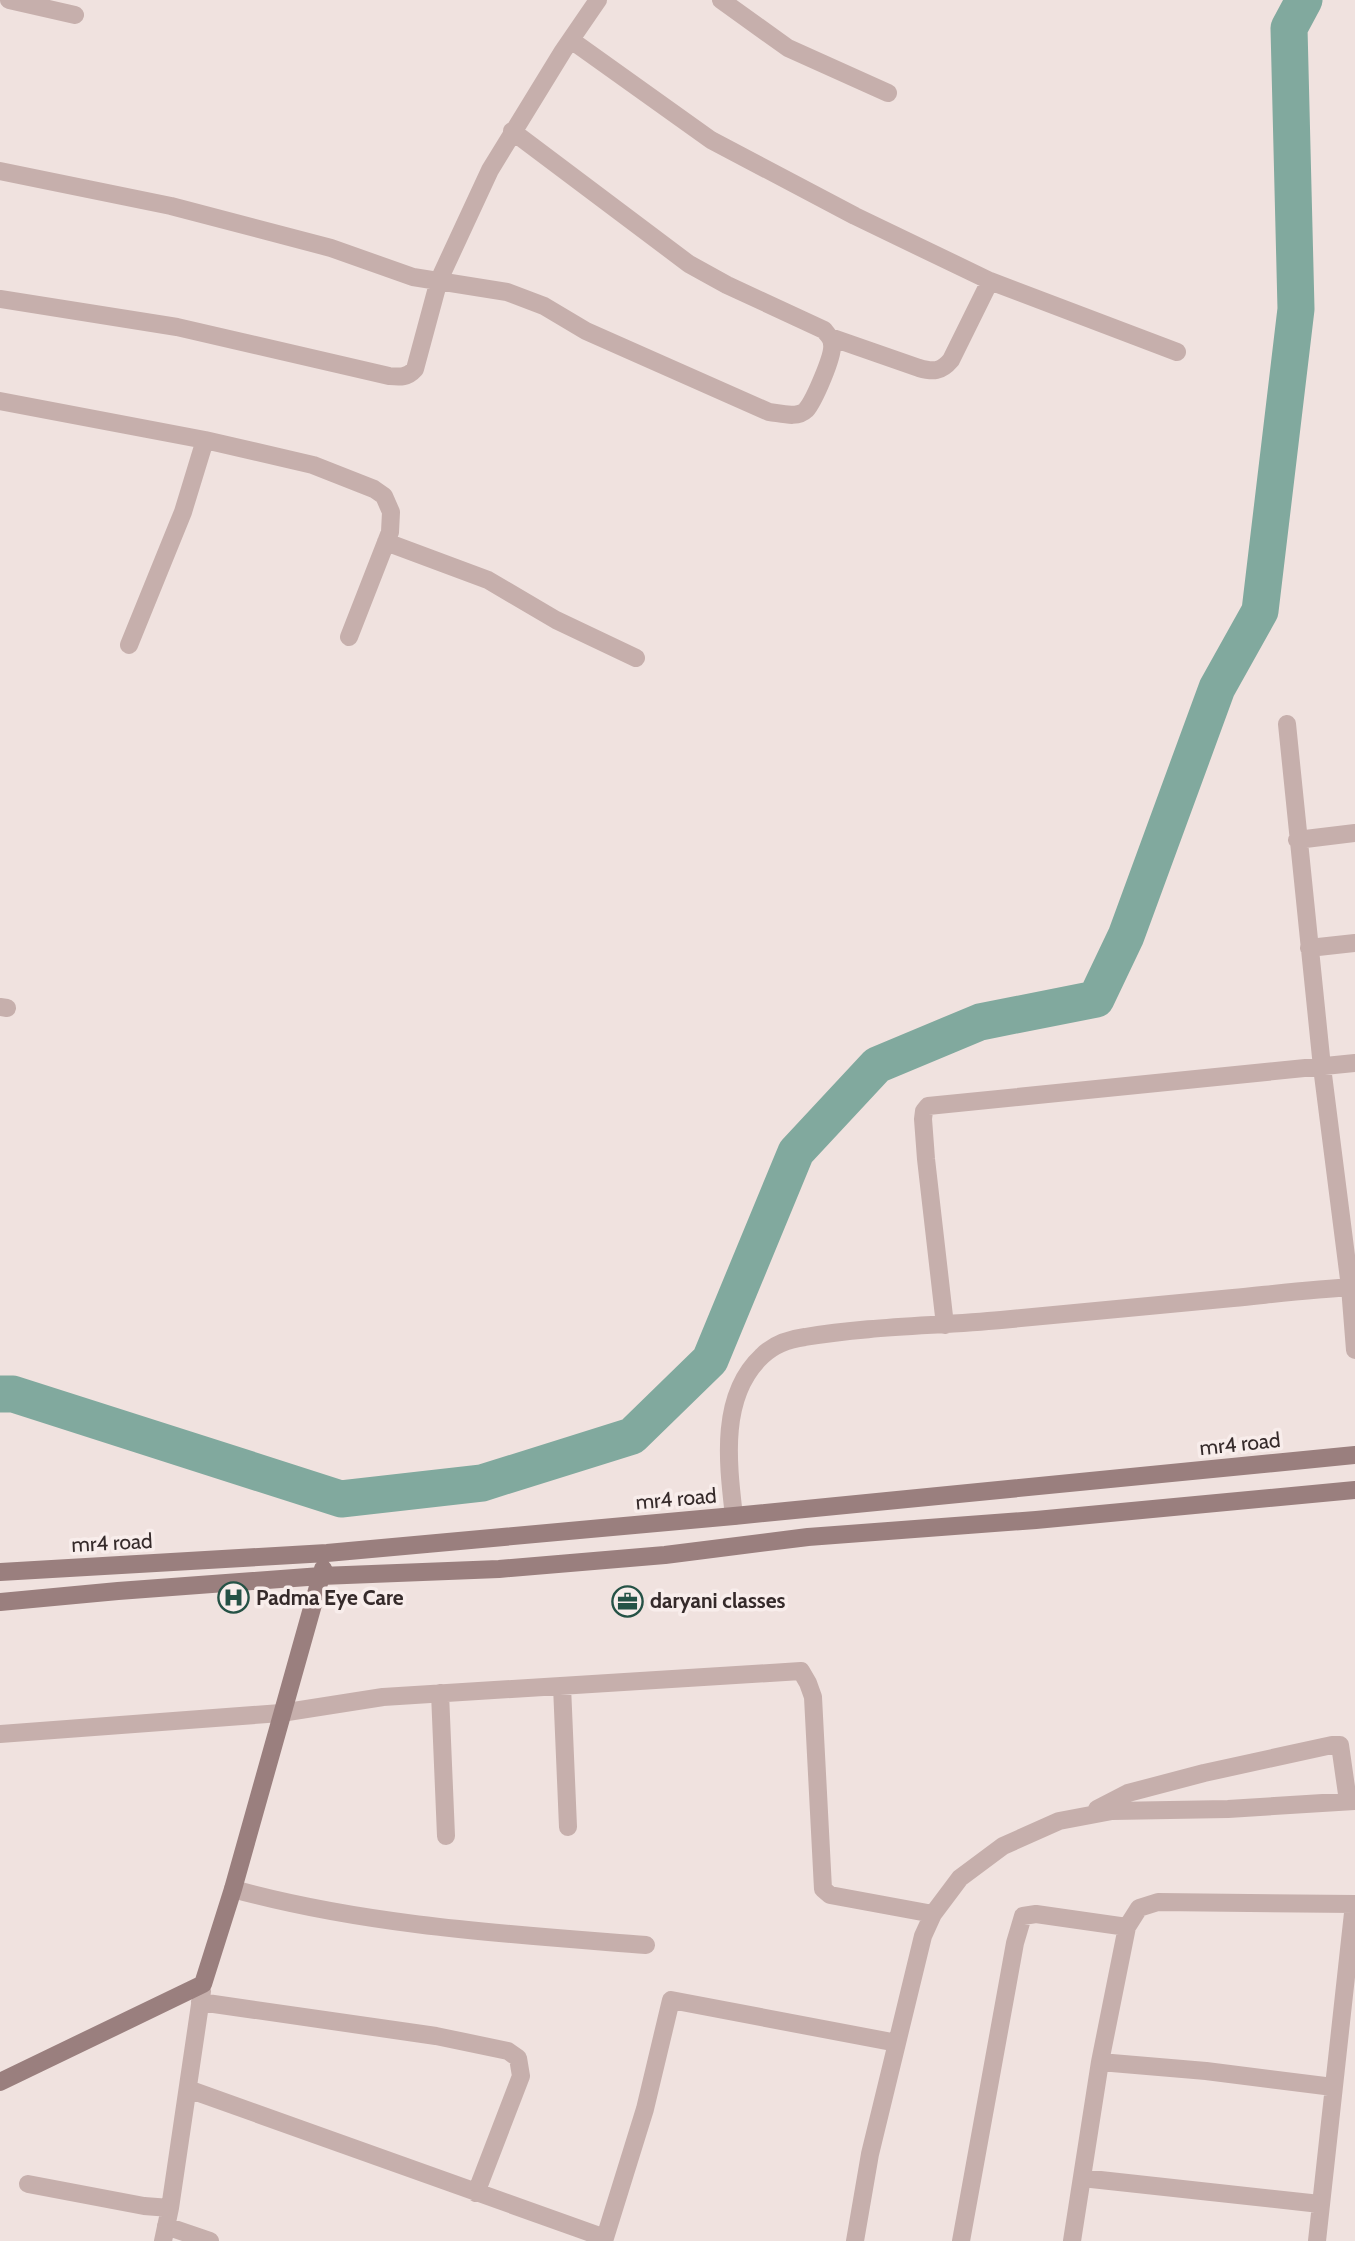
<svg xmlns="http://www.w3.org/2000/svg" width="1355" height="2241" font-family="Cabin,sans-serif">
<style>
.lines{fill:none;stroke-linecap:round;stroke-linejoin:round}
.river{stroke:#81a99e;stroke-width:37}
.street{stroke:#c6afac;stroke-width:18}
.secondary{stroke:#9a7f7e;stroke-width:18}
.labels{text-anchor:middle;stroke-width:7;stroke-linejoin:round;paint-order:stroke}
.street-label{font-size:21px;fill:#352a2a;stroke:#f8edeb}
.poi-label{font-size:21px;font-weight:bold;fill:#352a2a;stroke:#f8edeb;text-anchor:start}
</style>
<rect width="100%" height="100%" fill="#f0e2df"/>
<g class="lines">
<path class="river" d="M0 1394H13L341 1499 482 1483 632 1436 710 1360 796 1152 877 1065 980 1022 1096 999 1126 936 1217 688 1260 611 1296 309 1289 28 1304 0"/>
<path class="street" d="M9 0 75 15
M721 0 788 48 888 93
M571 40 711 140 855 216 990 281 1177 352
M0 171 171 206 331 248 413 277 507 292 544 306 586 331 769 412C780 413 797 419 806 410 814 401 834 355 832 344 832 338 827 334 824 330L727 285 689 264 512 131
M0 299 177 327 389 376C400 377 407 378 415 369L439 280 490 170 563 51 598 0
M830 337 919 368C933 372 941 372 951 360L990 281
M0 401 205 440 313 465 374 489 384 496 391 512 390 532 349 637
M386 542 488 580 556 620 636 658
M129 645 183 512 205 440
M1287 724 1322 1067 1350 1287 1355 1350
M1297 840 1355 833
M1309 948 1355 943
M0 1007 7 1008
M945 1325 926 1159 923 1119 924 1111 928 1106 1355 1063
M734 1516C728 1464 719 1396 762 1356 773 1345 790 1339 805 1337 870 1326 936 1326 1001 1320 1078 1313 1156 1305 1233 1298 1274 1294 1314 1289 1355 1287
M562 1686 568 1827
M440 1693 446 1836
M0 1734 281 1713 383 1697 801 1671 808 1683 813 1697 823 1889 830 1895 933 1914
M1097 1809 1128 1793 1204 1773 1332 1745H1340L1348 1801
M233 1889C367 1926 507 1934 646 1945
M200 2002 436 2036 508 2051 518 2058 521 2076 476 2193
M1100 2062 1206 2071 1333 2087
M188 2089 605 2238
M1082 2178 1320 2204
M28 2184 144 2206 170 2208
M166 2226 210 2241
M163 2241 170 2208 202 1991
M604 2241 645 2109 671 2000 897 2043
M855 2241 870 2154 923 1936 933 1914 960 1878 1003 1846 1059 1821 1112 1811 1228 1809 1355 1801
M961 2241 1015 1943 1023 1916 1036 1914 1127 1927
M1072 2241 1100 2062 1127 1927 1139 1908 1158 1902 1355 1904
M1317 2241 1354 1904"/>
<path class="secondary" d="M0 1572 327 1553 734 1516 1355 1455
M0 1602 118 1591 321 1576 499 1569 665 1555 808 1537 1036 1520 1355 1490
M0 2082 203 1984 233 1889 323 1569"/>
</g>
<defs>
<symbol id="hospital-ring" viewBox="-11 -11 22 22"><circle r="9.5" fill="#f8edeb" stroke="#255246" stroke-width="1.5"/><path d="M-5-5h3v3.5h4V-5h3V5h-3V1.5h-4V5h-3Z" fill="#255246"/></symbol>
<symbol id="office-ring" viewBox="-11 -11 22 22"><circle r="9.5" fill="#f8edeb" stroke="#255246" stroke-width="1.5"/><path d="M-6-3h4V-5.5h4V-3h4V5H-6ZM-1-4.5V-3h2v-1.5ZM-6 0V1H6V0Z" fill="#255246"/></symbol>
</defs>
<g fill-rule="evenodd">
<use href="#hospital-ring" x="216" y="1580" width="35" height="35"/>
<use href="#office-ring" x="610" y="1584" width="35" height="35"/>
</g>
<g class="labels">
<g class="street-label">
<text transform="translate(1240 1444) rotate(-6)" y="7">mr4 road</text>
<text transform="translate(676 1499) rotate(-5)" y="7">mr4 road</text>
<text transform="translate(112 1543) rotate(-3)" y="7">mr4 road</text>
</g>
<g class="poi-label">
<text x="256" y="1605">Padma Eye Care</text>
<text x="650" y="1608">daryani classes</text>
</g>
</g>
</svg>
